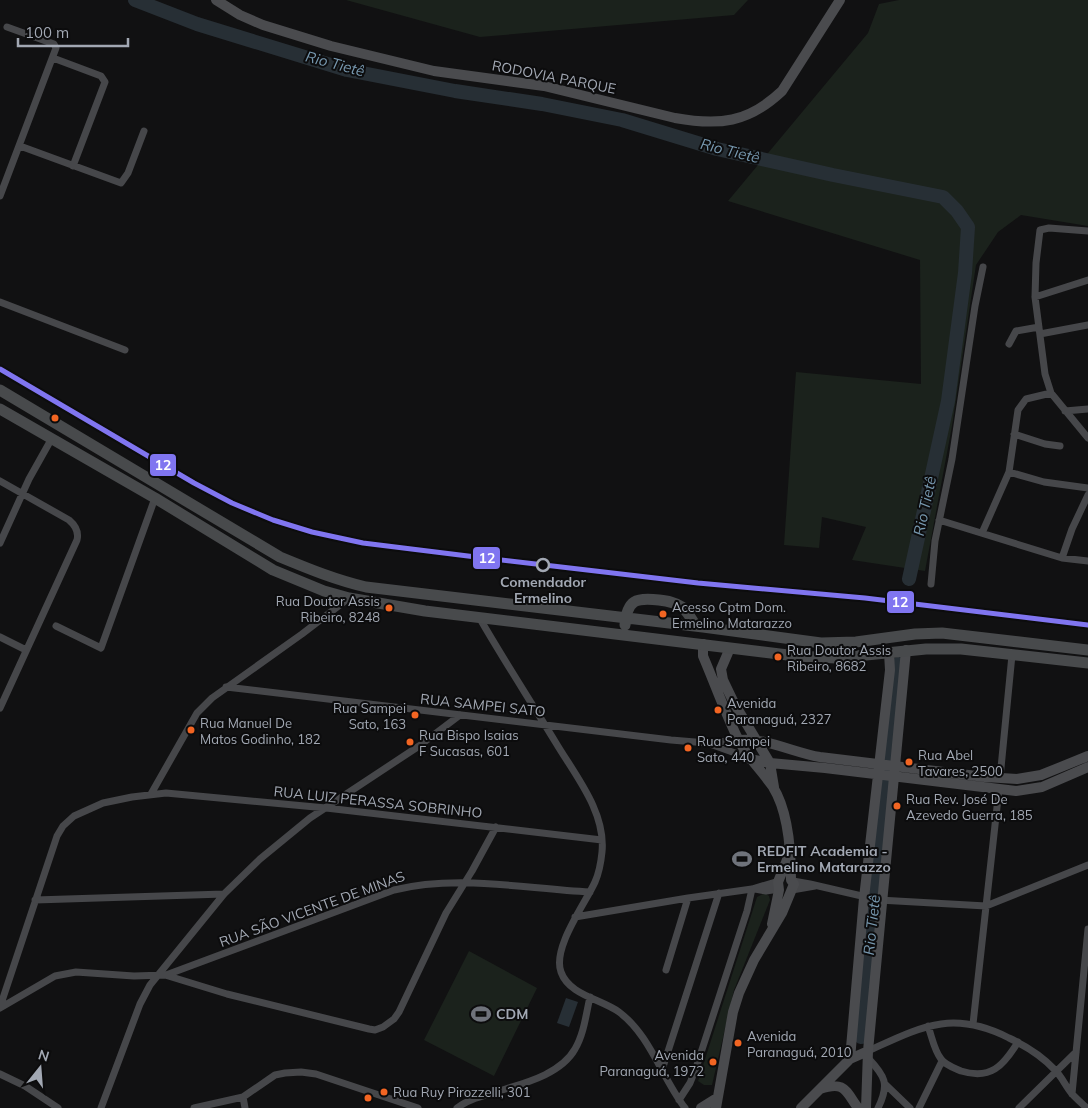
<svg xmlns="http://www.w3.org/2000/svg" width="1088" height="1108" font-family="Mulish,sans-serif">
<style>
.green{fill:#1b221c}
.water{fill:#272f35}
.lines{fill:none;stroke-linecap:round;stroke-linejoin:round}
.river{stroke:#272f35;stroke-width:14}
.street{stroke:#46474a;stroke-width:7}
.secondary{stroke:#4a4b4e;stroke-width:10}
.primary{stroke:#484a4c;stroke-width:11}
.rail-1-casing{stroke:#0c0c0d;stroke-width:9}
.rail-1{stroke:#8075f0;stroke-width:5}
.bus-dot{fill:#f26522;stroke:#0c0c0d;stroke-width:2}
.stop-dot{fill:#0c0c0d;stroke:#a2a8b3;stroke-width:2.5}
.labels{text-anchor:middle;stroke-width:4;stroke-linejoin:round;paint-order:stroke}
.bus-label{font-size:13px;fill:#a2a8b3;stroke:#0c0c0d;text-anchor:start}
.street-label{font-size:14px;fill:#a2a8b3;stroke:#0c0c0d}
.stop-label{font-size:14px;font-weight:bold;fill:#a2a8b3;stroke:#0c0c0d}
.poi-label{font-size:14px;font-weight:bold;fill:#a2a8b3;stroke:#0c0c0d;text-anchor:start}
.water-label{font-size:15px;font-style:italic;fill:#7798af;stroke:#0c0c0d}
.line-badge{stroke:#0c0c0d;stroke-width:2}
.badge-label{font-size:14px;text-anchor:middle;font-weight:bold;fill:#fff}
</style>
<rect width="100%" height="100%" fill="#111112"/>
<path class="green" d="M346 0H748L734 15 480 37Z
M899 0H1088V226L1021 215 998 232 976 265 952 426 925 571 852 560 866 527 822 517 819 548 784 545 796 372 921 384 920 260 728 201 868 33 879 4Z
M765 893 769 896 770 900 734 990 712 1085H704L698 1081 757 897Z
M469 951 537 988 494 1076 424 1040Z"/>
<path class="water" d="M566 998 578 1002 569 1027 557 1023Z"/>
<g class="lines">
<path class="river" d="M135 0 197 24 347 70 455 91 542 104 622 120 717 149 833 175 943 197 957 211 968 227 965 273 948 401 909 579
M861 1037 898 664"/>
<path class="street" d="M53 58 101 76 105 82 73 166
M20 146 121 183 128 173 144 131
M0 196 56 48 54 44 7 27
M1088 231 1049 228 1040 230 1036 263 1035 297 1045 374 1051 393 1088 438
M1035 297 1088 280
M0 302 125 350
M1040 334 1088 325
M1009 344 1016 331 1039 327
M1065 411 1088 409
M1014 434 1045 444 1060 446
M1009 472 1044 482 1088 488
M0 481 69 520C76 526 79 532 77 540L0 708
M939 520 1062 558 1088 561
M982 533 1009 472 1018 410 1026 399 1051 393
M0 543 29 479 52 438
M1062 558 1072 529 1088 495
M931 584 935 541 952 459 975 306 983 267
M479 617C503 659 530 700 556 743 575 775 606 812 602 852 601 862 599 873 595 882 585 904 552 948 561 972 569 995 601 999 619 1012 650 1035 662 1078 685 1108
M56 626 101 648 155 498
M0 637 26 650
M226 687 671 740 707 743 739 740
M710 744 749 758
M1000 778 1012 655
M151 794 197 713 212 698 302 634 349 598
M793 881 810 884 879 900 986 906 1088 865
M755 889 766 891 779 889
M792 890 815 886
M35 900 224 894
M575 917 688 898 752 889 779 881
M666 970 688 898
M166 975 394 890C459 874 524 889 590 892
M0 1007 57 836 63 826 74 816 103 803 132 797 166 793 326 808 602 840
M0 1008 55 976 76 972 134 976 165 975 227 994 369 1029 375 1030 383 1027 394 1019 399 1012 446 913 472 871 496 827
M973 1024 999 789
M928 1026C932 1037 934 1050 941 1059 945 1065 954 1068 961 1071 991 1080 1003 1066 1018 1042
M868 1051C921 1027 952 1009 1009 1038 1026 1046 1042 1056 1055 1070 1062 1077 1066 1087 1073 1095 1077 1099 1082 1104 1087 1108
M868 1058C885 1076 890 1084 878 1108
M662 1070 719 893
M0 1074 25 1086 58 1108
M885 1084 910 1108
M1072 1094 1088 929
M243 1097 245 1108
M679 1100 690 1083 696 1068 747 911 752 889
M101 1108 140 1004 150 985 224 894 260 859 310 818 419 746 460 715
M194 1108 243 1097 275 1075 285 1073 301 1072 316 1074 418 1108
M457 1108C469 1099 485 1095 499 1091 525 1083 561 1074 575 1049 584 1034 586 1014 590 997
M919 1108 942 1061
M1019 1108 1076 1052"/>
<path class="secondary" d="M216 0 240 15 263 25 331 46 434 71 544 86 675 118C719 126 748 123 782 91L840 0
M703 644V656C715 684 725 713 739 741 748 758 762 771 773 787 788 811 791 851 791 880L794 884 782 913 754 960 739 993 733 1012 716 1108
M730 648 721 669 723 680 734 703 770 763 774 787
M739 740C764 737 795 753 820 757L985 777 1017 779 1041 775 1088 756
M750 759 770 763 825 768 1016 791 1042 787 1088 767
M772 924 779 890 778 882 789 855
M850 1059 864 898 890 670 889 653
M820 1089C845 1081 845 1090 858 1108
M701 1108 717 1098
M801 1108 850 1059 868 1051
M866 1108 868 1051 906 650"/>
<path class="primary" d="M0 390 280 557C309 569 336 580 366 587L703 627 821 643 856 642 915 634 942 633 1088 650
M0 409 155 498 273 570 324 591 349 598 425 611 796 656 836 658 926 649H961L1088 663
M625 625C627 600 636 597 659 600 667 601 675 602 682 607 688 612 692 620 696 626"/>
<defs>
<path id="rail-1" d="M0 369 194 483 232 503 273 520 312 532 363 543 476 557 698 583 865 598 1088 625"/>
</defs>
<use href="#rail-1" class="rail-1-casing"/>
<use href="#rail-1" class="rail-1"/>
</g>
<defs>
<symbol id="stadium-bare" viewBox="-9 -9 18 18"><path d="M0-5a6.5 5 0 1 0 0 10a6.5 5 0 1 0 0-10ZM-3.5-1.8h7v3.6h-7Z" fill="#6f737b" stroke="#0c0c0d" stroke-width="2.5" paint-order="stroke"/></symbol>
</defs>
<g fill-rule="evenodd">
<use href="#stadium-bare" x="728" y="845" width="28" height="28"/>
<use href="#stadium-bare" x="467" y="1000" width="28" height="28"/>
</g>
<g class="bus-dot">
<circle cx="55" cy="418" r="4.5"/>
<circle cx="389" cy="608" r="4.5"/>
<circle cx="663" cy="614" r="4.5"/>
<circle cx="778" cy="657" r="4.5"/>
<circle cx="718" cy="710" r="4.5"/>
<circle cx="415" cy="715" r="4.5"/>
<circle cx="191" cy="730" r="4.5"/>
<circle cx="410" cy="742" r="4.5"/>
<circle cx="688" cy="748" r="4.5"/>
<circle cx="909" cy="762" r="4.5"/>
<circle cx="897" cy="806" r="4.5"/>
<circle cx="738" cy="1043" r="4.5"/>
<circle cx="713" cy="1062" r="4.5"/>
<circle cx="384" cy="1092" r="4.5"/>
<circle cx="368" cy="1098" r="4.5"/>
</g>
<circle class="stop-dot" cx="543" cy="565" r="6"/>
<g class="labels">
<g class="bus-label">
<text x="380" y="606" text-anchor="end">Rua Doutor Assis<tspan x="380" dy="16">Ribeiro, 8248</tspan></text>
<text x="672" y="612">Acesso Cptm Dom.<tspan x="672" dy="16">Ermelino Matarazzo</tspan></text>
<text x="787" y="655">Rua Doutor Assis<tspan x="787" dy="16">Ribeiro, 8682</tspan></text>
<text x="727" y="708">Avenida<tspan x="727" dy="16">Paranaguá, 2327</tspan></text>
<text x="406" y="713" text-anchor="end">Rua Sampei<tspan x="406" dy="16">Sato, 163</tspan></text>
<text x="200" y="728">Rua Manuel De<tspan x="200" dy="16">Matos Godinho, 182</tspan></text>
<text x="419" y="740">Rua Bispo Isaias<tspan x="419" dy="16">F Sucasas, 601</tspan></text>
<text x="697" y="746">Rua Sampei<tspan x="697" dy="16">Sato, 440</tspan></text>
<text x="918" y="760">Rua Abel<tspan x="918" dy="16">Tavares, 2500</tspan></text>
<text x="906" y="804">Rua Rev. José De<tspan x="906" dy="16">Azevedo Guerra, 185</tspan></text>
<text x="747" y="1041">Avenida<tspan x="747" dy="16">Paranaguá, 2010</tspan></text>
<text x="704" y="1060" text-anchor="end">Avenida<tspan x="704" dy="16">Paranaguá, 1972</tspan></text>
<text x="393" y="1097">Rua Ruy Pirozzelli, 301</text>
</g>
<g class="street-label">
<text transform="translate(554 77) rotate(11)" y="5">RODOVIA PARQUE</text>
<text transform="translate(483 705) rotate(6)" y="5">RUA SAMPEI SATO</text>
<text transform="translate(378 802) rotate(6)" y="5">RUA LUIZ PERASSA SOBRINHO</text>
<text transform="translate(312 909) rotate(-20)" y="5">RUA SÃO VICENTE DE MINAS</text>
</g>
<g class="stop-label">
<text x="543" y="587">Comendador<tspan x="543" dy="16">Ermelino</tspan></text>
</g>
<g class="poi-label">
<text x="757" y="856">REDFIT Academia -<tspan x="757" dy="16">Ermelino Matarazzo</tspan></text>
<text x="496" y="1019">CDM</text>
</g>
<g class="water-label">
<text transform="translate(335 64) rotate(15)" y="5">Rio Tietê</text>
<text transform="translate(730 151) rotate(14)" y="5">Rio Tietê</text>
<text transform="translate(925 506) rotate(-78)" y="5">Rio Tietê</text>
<text transform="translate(872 925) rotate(-84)" y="5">Rio Tietê</text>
</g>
</g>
<g class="line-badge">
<rect x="149" y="453" width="28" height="24" rx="5" fill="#8075f0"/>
<rect x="472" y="546" width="29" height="24" rx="5" fill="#8075f0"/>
<rect x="886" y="590" width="29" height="24" rx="5" fill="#8075f0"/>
</g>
<g class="badge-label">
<text x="163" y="470">12</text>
<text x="487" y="563">12</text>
<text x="900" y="607">12</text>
</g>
<g transform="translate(40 1068) rotate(17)" stroke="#0c0c0d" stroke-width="4" paint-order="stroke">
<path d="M0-4L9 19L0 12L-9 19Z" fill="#a2a8b3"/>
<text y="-8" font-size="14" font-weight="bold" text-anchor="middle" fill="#a2a8b3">N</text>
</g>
<path d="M18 38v8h110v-8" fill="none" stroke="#a2a8b3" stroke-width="2.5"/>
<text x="25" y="38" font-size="15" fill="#a2a8b3" stroke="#0c0c0d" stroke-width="4" paint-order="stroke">100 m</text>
</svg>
